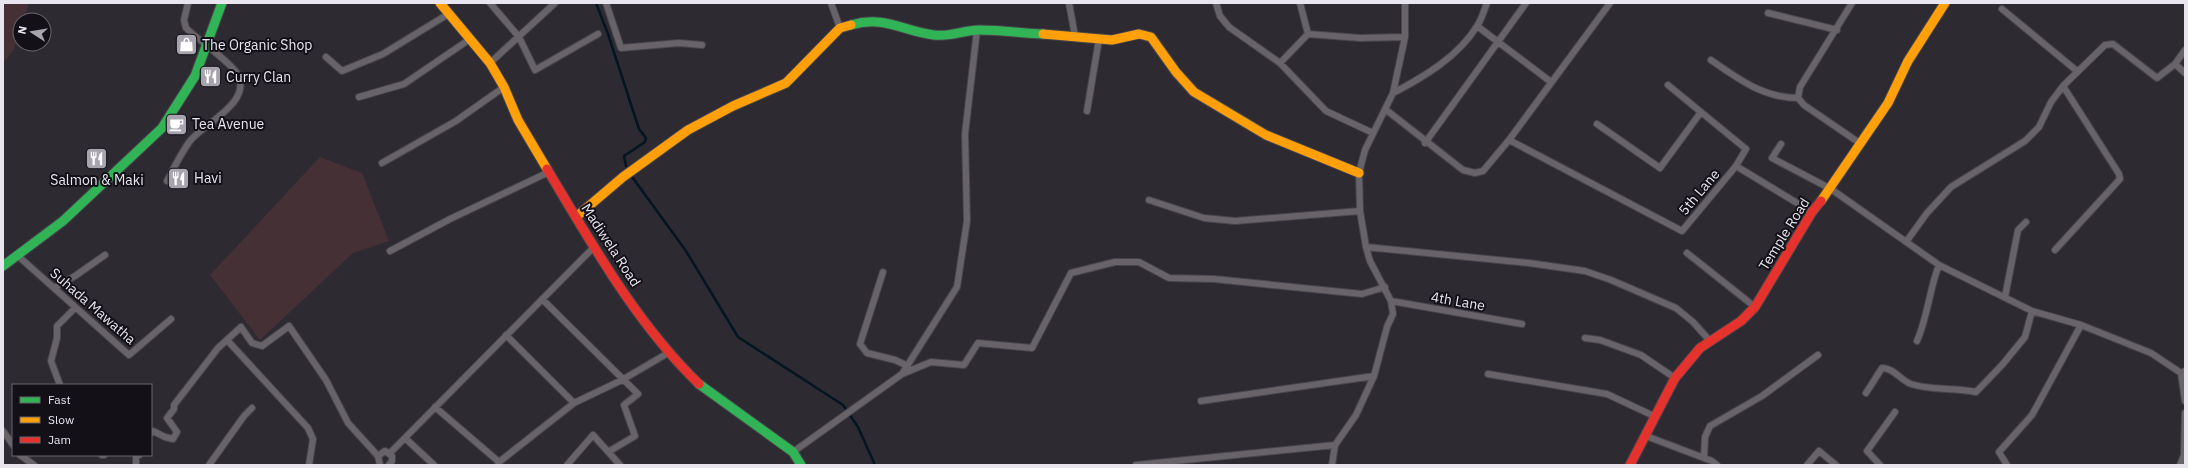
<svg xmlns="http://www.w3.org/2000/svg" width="2188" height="468" font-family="'IBM Plex Sans',sans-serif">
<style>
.green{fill:#453035}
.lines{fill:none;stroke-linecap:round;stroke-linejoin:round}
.stream{stroke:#041522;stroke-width:2.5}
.street-casing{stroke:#47454c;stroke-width:8}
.fast-casing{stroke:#47454c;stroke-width:11}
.slow-casing{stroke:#47454c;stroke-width:11}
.jam-casing{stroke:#47454c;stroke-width:11}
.street{stroke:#676368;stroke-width:6}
.fast{stroke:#30b455;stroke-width:9}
.slow{stroke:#ff9f0a;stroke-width:9}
.jam{stroke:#e5322d;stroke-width:9}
.labels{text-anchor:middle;stroke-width:4;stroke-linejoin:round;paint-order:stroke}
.poi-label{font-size:14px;fill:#e8e5ef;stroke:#131117;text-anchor:start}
.street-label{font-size:14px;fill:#e8e5ef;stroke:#131117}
</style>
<rect width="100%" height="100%" fill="#2d2a32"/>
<path class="green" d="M3 3H29L24 20H20C20 34 15 54 3 62Z
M320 157 362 173 389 241 353 253 260 340 210 275Z"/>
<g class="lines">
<path class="stream" d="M596 3 608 34 639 129 646 138 645 142 624 156 626 166
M630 174 686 251 738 337 843 405 858 427 875 465"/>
<defs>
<path id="street" d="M490 3 519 37 535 70 598 34
M606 3 621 48 679 43 702 45
M831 3 840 28
M1069 3 1075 36
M1216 3 1220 16 1229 27 1280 63 1326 111 1373 133
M1300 3 1308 34
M1852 3 1800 87 1798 98 1804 105 1861 144
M2002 9 2077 71
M1768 13 1837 30
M1477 26 1551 82
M326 57 342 71 383 54 450 13
M1711 60C1738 79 1764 98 1798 98
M490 63 555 3
M1280 63 1308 34 1360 38 1405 37
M2175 64 2185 73
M1393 93C1424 77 1459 56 1477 26 1482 19 1484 10 1487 3
M359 97 404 84 470 39
M1385 109 1463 170 1475 173 1483 171 1509 140 1610 3
M1087 111 1099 39
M1597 124 1660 168 1701 112
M1509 140 1682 231 1736 166 1746 149 1668 85
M1425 143 1526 3
M1781 144 1772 158 1831 189 1939 265 2032 311 2081 325 2151 353 2181 373
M382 163 456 121 504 87
M1736 166 1812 212
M167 181C174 168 181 153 190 141 203 124 252 103 238 75 233 64 196 38 186 28L184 20 188 3
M1149 200 1204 218 1235 221 1360 211
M1906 242 1927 213 1951 187 2025 141 2039 127 2051 102 2063 86 2105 45 2113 44 2157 78 2175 64 2185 50
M1366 247 1529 263 1585 271 1611 280 1676 308 1693 322 1711 342
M2055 250 2120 179 2119 174 2063 86
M390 251 450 219 549 172
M1687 253 1755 307
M17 255 129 355 171 319
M883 272 860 344 867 353 895 360 908 366
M54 288 75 276 105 255
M2005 297 2018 230 2026 222
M542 299 638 394 624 405 635 436 608 452
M1391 301 1522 324
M506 335 574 403
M1585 338 1600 340 1641 355 1675 378
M227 340 308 428 313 439 309 465
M1917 341C1928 316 1929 290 1939 265
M2185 371 2181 373 2185 401
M902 374 931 362 964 365 978 343 1032 348 1071 273 1115 262H1139L1169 278 1214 279 1362 294 1385 287
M1488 374 1607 394 1656 417
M60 385 51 361 57 338V326L75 308
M1866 393 1882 368C1894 368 1900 380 1911 384 1932 391 1954 387 1976 392L2002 365 2025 337 2032 311
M1201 401 1374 376
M435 407 499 462
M3 431 13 445
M151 433 153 431 165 437 173 439 177 432 167 418 174 409V405L218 348 241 327 252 343 262 346 289 326 326 380 348 423 378 456
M1646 436 1712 461 1717 465
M405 438 434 465
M793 452 902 374 957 287 967 221 965 134 977 30
M390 453 595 246
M20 455 34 465
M102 455H104
M1704 458 1705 437 1710 426 1762 396 1818 355
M136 465V457L139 455
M209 465 244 416 252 408
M380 465 378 456 385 451 392 456V461L389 465
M498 465 499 462 574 403 622 380 668 353
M567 465 593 435 620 465
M1136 465 1335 445
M1332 465 1335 445 1356 415 1374 376 1387 327 1393 314 1391 301 1370 261 1366 247 1360 211 1359 173 1365 150 1393 93 1405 37V3
M1807 465 1819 451 1836 465
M1880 465 1867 451 1895 412
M2007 465 1999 452 2032 415 2081 325
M2180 465 2184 455 2185 413"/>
<path id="fast" d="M851 25C885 15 902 31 934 35 953 37 963 30 979 30 1000 30 1022 33 1043 34
M3 266 63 221 162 128 195 76 222 3
M699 384 793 452 801 465"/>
<path id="slow" d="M440 3 490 63 504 87 518 120 547 169
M1043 34 1112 40 1139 34 1151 37 1176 72 1194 92 1266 135 1359 173
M1821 201 1888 103 1908 61 1945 3
M576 217 623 177 688 130 733 106 786 83 840 28 851 25"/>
<path id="jam" d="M547 169C592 244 636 323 699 384
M1630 465 1675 378 1700 348 1741 321 1755 307 1812 212 1821 201"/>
</defs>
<use href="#street" class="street-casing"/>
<use href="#fast" class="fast-casing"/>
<use href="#slow" class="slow-casing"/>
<use href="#jam" class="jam-casing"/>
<use href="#street" class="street"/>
<use href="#fast" class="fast"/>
<use href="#slow" class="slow"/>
<use href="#jam" class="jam"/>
</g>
<defs>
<symbol id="shop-square" viewBox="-11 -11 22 22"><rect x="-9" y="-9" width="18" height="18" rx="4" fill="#a7a4ad" stroke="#131117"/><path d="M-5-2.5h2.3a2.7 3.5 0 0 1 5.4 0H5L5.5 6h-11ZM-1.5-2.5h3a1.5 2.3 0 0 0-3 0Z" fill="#fff"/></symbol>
<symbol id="restaurant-square" viewBox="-11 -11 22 22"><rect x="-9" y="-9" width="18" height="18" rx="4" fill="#a7a4ad" stroke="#131117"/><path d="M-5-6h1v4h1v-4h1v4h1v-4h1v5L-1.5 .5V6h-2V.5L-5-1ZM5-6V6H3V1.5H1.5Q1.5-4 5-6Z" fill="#fff"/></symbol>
<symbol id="cafe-square" viewBox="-11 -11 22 22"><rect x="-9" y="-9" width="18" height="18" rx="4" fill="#a7a4ad" stroke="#131117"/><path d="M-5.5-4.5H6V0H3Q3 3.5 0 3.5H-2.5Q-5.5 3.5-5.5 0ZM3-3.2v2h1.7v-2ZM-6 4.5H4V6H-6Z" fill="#fff"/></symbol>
</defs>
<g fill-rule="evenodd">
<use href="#shop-square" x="174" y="32" width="25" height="25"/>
<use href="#restaurant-square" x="198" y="64" width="25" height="25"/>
<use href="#cafe-square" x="164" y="112" width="25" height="25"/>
<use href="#restaurant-square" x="84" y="146" width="25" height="25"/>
<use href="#restaurant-square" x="166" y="166" width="25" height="25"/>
</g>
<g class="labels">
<g class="poi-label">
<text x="202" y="50">The Organic Shop</text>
<text x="226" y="82">Curry Clan</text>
<text x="192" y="129">Tea Avenue</text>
<text x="194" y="183">Havi</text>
<text x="97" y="185" text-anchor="middle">Salmon &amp; Maki</text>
</g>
<g class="street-label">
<text transform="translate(1699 192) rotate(-50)" y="5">5th Lane</text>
<text transform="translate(1784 234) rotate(-58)" y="5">Temple Road</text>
<text transform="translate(611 245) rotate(57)" y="5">Madiwela Road</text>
<text transform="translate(1458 301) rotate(10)" y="5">4th Lane</text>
<text transform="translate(93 306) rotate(41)" y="5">Suhada Mawatha</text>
</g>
</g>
<rect width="2188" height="468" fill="none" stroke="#e8e5ef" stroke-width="8"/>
<rect x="12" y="384" width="140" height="72" fill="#131117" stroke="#68666d"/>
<rect x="20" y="397" width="20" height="6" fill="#30b455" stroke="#68666d"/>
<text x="48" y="404" font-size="12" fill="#e8e5ef">Fast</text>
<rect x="20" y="417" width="20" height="6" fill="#ff9f0a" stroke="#68666d"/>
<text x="48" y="424" font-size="12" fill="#e8e5ef">Slow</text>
<rect x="20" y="437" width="20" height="6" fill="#e5322d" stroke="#68666d"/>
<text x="48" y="444" font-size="12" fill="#e8e5ef">Jam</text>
<g transform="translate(32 32) rotate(282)"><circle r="19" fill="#131117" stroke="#68666d"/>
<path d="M0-3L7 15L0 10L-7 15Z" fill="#a7a4ad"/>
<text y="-6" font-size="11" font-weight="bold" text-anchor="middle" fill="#e8e5ef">N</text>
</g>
</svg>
